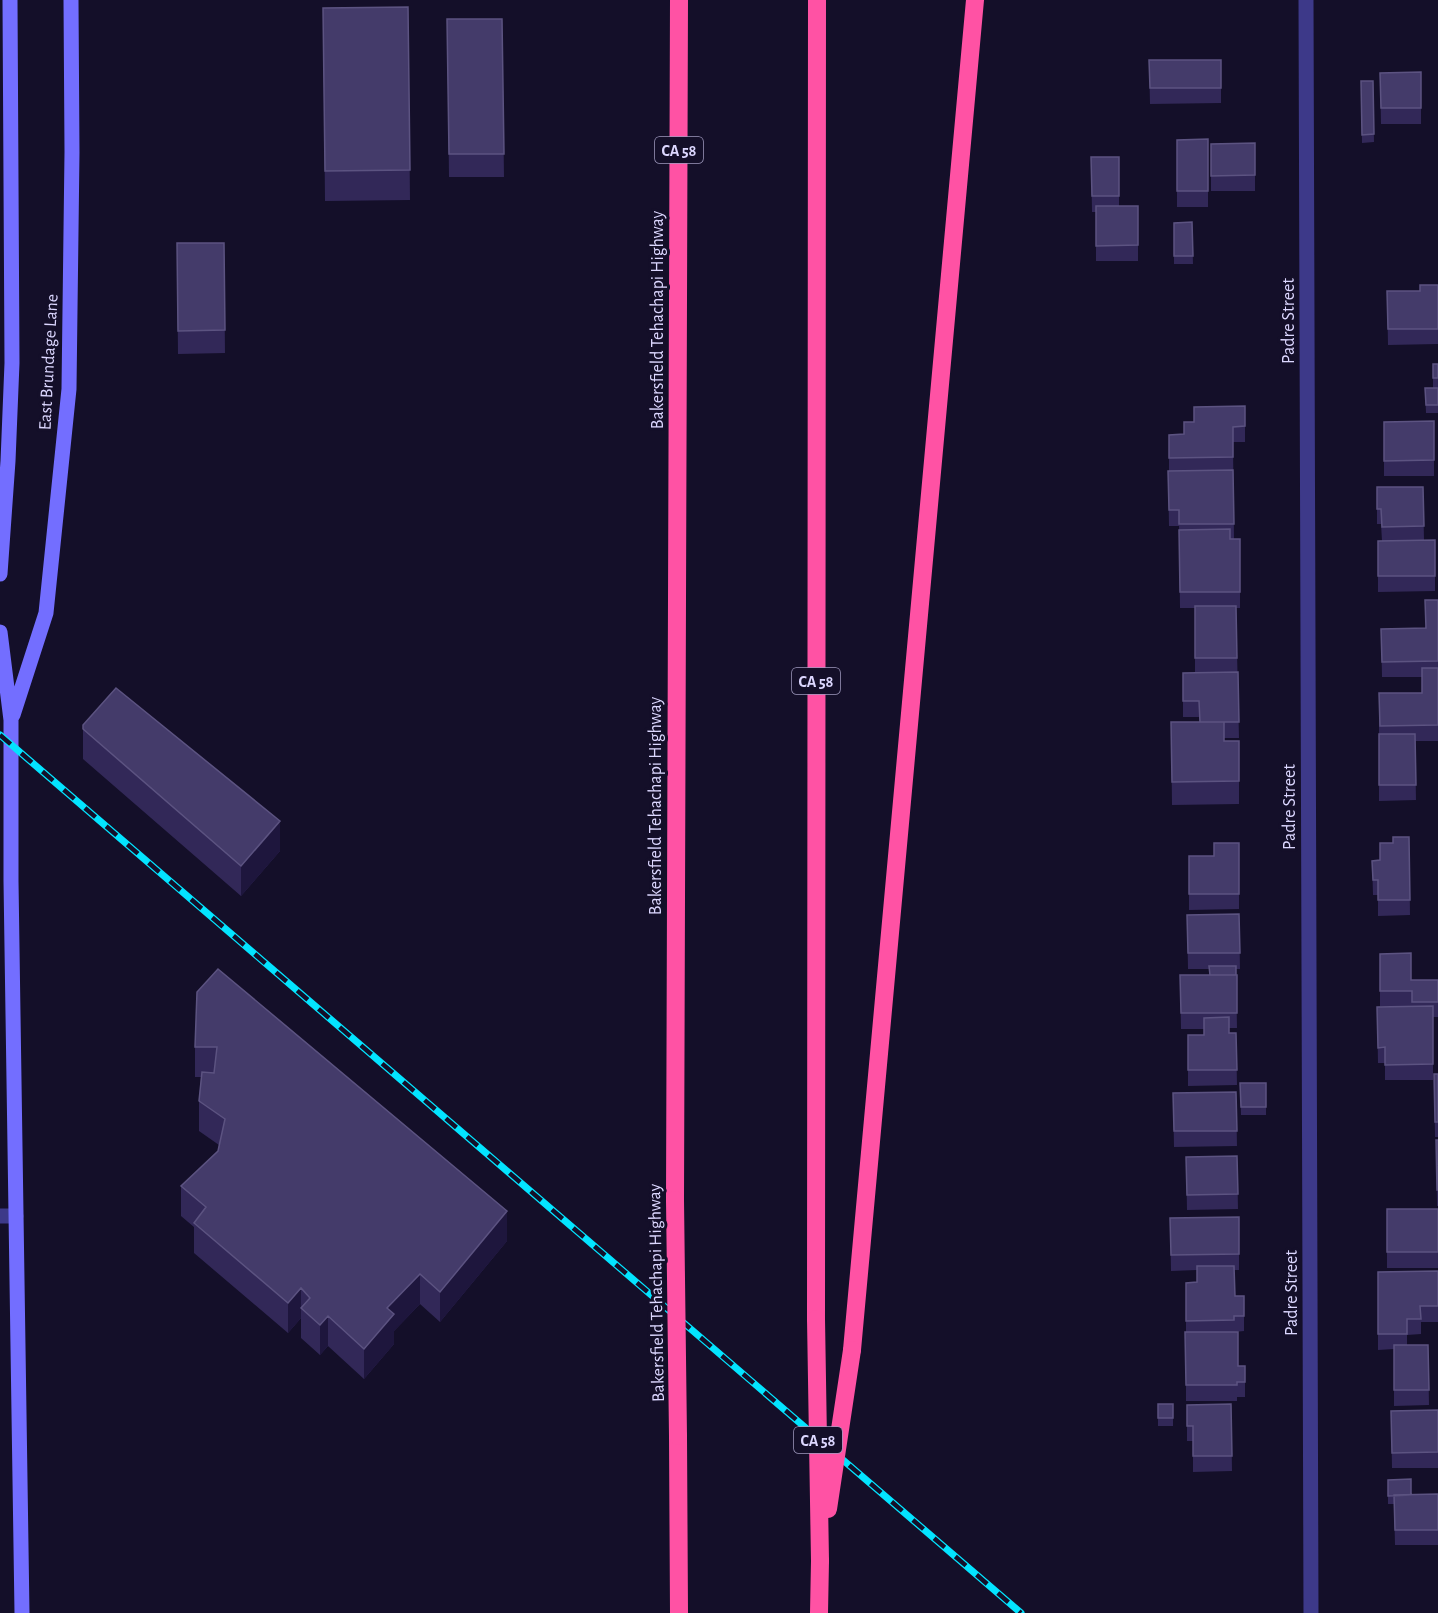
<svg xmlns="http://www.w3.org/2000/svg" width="1438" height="1613" font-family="'Alegreya Sans',sans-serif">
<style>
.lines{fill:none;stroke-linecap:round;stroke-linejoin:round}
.street{stroke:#3d3989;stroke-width:15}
.secondary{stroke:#736eff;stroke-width:15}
.highway{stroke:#ff52a4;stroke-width:18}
.rail-casing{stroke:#03e4ff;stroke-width:7}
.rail{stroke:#140f29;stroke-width:4.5;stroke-dasharray:14;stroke-linecap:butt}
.highway-bridge{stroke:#ff52a4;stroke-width:18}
.wall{fill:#322858}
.shaded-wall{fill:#1e163d}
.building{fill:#443b6a;stroke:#5c5381;stroke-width:1.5}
.labels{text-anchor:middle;stroke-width:6;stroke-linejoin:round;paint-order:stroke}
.shield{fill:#140f29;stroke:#a09bbf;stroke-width:1.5}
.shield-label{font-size:16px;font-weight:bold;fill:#dcd7ff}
.street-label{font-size:18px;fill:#dcd7ff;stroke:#140f29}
</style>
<rect width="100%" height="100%" fill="#140f29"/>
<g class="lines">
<path class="street" d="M1306 0 1311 1613
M0 1216H16"/>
<path class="secondary" d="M0 574 8 461 12 363 10 0
M0 632 11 720V881L22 1613
M13 715 46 613 69 389 72 152 71 0"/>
<path class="highway" d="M675 1200 679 0
M816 1319 817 0
M852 1350 975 0
M678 1436 679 1613
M819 1613 820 1561"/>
<defs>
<path id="rail" d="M0 735 1021 1613"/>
</defs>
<use href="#rail" class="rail-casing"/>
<use href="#rail" class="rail"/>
<path class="highway-bridge" d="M675 1200 678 1436
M816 1319 820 1561
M828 1509 852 1350"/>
</g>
<path class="wall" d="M408 7 410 200 325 201 323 8Z
M447 19H502L504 177H449Z
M1149 60H1221V103L1150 104Z
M1421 72V124H1381L1380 73Z
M1361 81H1373L1374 142 1362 143Z
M1208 139V207H1177V140Z
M1255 143V191H1211V144Z
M1091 157H1119V206H1138V261H1096V212H1092Z
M1192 222 1193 264H1174V223Z
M177 243H224L225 353 178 354Z
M1438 285V344L1388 345 1387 291H1420Z
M1433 364H1438V413H1426L1425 388H1433Z
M1245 406V442H1233L1234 539H1240V608H1236L1239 738H1224V741H1239V804L1172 805 1171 722H1200L1199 717H1183V673H1195V608H1180L1179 526H1169L1168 471H1169V435L1184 434 1194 422V407Z
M1434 421V476H1384V422Z
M1377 487H1423L1424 540H1435V591L1378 592V541H1382L1381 524H1377Z
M1438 600V741H1415L1416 800 1379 801V693H1422V677H1382L1381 629 1425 628Z
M83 725 280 851 241 896 83 759Z
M1409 837 1410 915 1378 916V895H1373L1372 861 1380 860 1393 843Z
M1239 843V909L1189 910V856H1214Z
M1239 914 1240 969H1236L1237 1028H1229V1033H1236L1237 1085 1188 1086V1035H1204V1029H1181L1180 975H1209V969H1188L1187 915Z
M1380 954 1411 980H1438V1017H1433V1080H1385V1063H1378L1377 1007 1412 1006H1380Z
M197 992 507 1241 440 1322 420 1304 394 1331V1344L364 1379 328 1346 320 1355 301 1338V1318L288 1333 194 1253V1227L181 1216V1186L218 1151 219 1145 199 1131V1101L201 1077H195V1047Z
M1434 1074H1438V1137H1435Z
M1240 1083H1266V1115H1241Z
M1236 1092 1237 1146 1174 1147 1173 1093Z
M1436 1140H1438V1206H1437Z
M1237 1156 1238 1209 1187 1210 1186 1157Z
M1387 1209H1438V1268H1387Z
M1239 1217V1270H1234L1235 1296H1244V1331L1234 1332 1238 1366H1245V1397H1237V1401H1186V1283L1197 1282V1270L1171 1271 1170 1218Z
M1438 1271V1322H1421V1334L1407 1335V1345H1428L1429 1405 1394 1406V1349L1378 1350V1272Z
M1158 1404H1173V1426H1158Z
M1231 1404 1232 1471 1193 1472V1441H1187V1405Z
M1438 1410V1468H1392L1391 1411Z
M1388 1480 1411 1495 1438 1494V1545H1395L1394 1504H1388Z"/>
<path class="shaded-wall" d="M280 821V851L241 896V866Z
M507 1211V1241L440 1322V1292Z
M420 1274V1304L394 1331V1344L364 1379V1349L387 1308Z
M301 1288V1318L288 1333V1303Z
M328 1316V1346L320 1355V1325Z"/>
<path class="building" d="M408 7 410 170 325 171 323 8Z
M447 19H502L504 154H449Z
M1149 60H1221V88H1150Z
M1421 72V108H1381L1380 73Z
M1361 81H1373L1374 134 1362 135Z
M1208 139V191H1177V140Z
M1255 143V175L1211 176V144Z
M1091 157H1119V196H1092Z
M1096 206H1138V245L1096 246Z
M1192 222 1193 256H1174V223Z
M177 243H224L225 330 178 331Z
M1420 285H1438V329H1388L1387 291H1420Z
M1433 364H1438V378H1433Z
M1425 388H1438V405H1426Z
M1245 406V426L1233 427V457L1169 458V435L1184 434V422H1194V407Z
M1434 421V460L1384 461V422Z
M1233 470 1234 524H1179V510H1169L1168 471Z
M1377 487H1423L1424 526 1382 527 1381 509H1377Z
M1230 529V539H1240V592H1180L1179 530Z
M1435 540V576H1378V541Z
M1425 600H1438V661L1382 662 1381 629 1426 628Z
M1195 606H1236L1237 658H1195Z
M1422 668H1438V725L1380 726 1379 693H1422Z
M1238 672 1239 722H1200L1199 701H1183V673Z
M116 688 280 821 241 866 83 729V725Z
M1171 722H1224V741H1239V781L1172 782Z
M1379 734H1415L1416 785H1379Z
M1393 837H1409L1410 900H1378V880H1373L1372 861 1380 860V843H1393Z
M1214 843H1239V894H1189V856H1214Z
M1239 914 1240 953H1188L1187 915Z
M1411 953V980H1438V1002H1412V991H1380V954Z
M1209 966H1236V975H1210Z
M218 969 507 1211 440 1292 420 1274 387 1308 394 1314 364 1349 328 1316 320 1325 301 1308 310 1298 301 1288 288 1303 194 1223 206 1207 181 1186 218 1151 225 1119 199 1101 202 1072 214 1073 217 1047H195L197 992Z
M1180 975H1237V1013H1181Z
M1433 1006V1064L1385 1065V1047L1378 1048 1377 1007Z
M1229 1017V1033H1236L1237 1070H1188V1035H1204V1018Z
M1434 1074H1438V1122H1435Z
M1240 1083H1266V1107H1241Z
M1236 1092 1237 1131H1174L1173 1093Z
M1436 1140H1438V1190H1437Z
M1237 1156 1238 1194 1187 1195 1186 1157Z
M1387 1209H1438V1252H1387Z
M1239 1217V1254L1171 1255 1170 1218Z
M1197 1266H1234L1235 1296H1244V1316H1234V1320L1186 1321V1283L1197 1282Z
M1438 1271V1306H1420L1421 1319H1407V1334H1378V1272Z
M1185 1332H1238V1366H1245V1382H1237V1385H1186Z
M1394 1345H1428L1429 1390H1394Z
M1158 1404H1173V1418H1158Z
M1231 1404 1232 1456H1193V1426H1187V1405Z
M1438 1410V1452L1392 1453 1391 1411Z
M1411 1479V1495L1388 1496V1480Z
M1438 1494V1530H1395L1394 1495Z"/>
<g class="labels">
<g class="shield">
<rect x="655" y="137" width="48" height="26" rx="4.5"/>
<rect x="792" y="668" width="48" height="26" rx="4.5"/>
<rect x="794" y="1427" width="48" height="26" rx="4.5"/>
</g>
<g class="shield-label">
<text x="679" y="156">CA 58</text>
<text x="816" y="687">CA 58</text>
<text x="818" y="1446">CA 58</text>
</g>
<g class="street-label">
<text transform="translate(657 320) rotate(-90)" y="6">Bakersfield Tehachapi Highway</text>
<text transform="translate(1288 321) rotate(-90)" y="6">Padre Street</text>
<text transform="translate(48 362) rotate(-87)" y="6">East Brundage Lane</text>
<text transform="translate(655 806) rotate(-90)" y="6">Bakersfield Tehachapi Highway</text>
<text transform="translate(1289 807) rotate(-90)" y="6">Padre Street</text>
<text transform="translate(656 1293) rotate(-91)" y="6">Bakersfield Tehachapi Highway</text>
<text transform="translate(1291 1293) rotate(-90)" y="6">Padre Street</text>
</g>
</g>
</svg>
